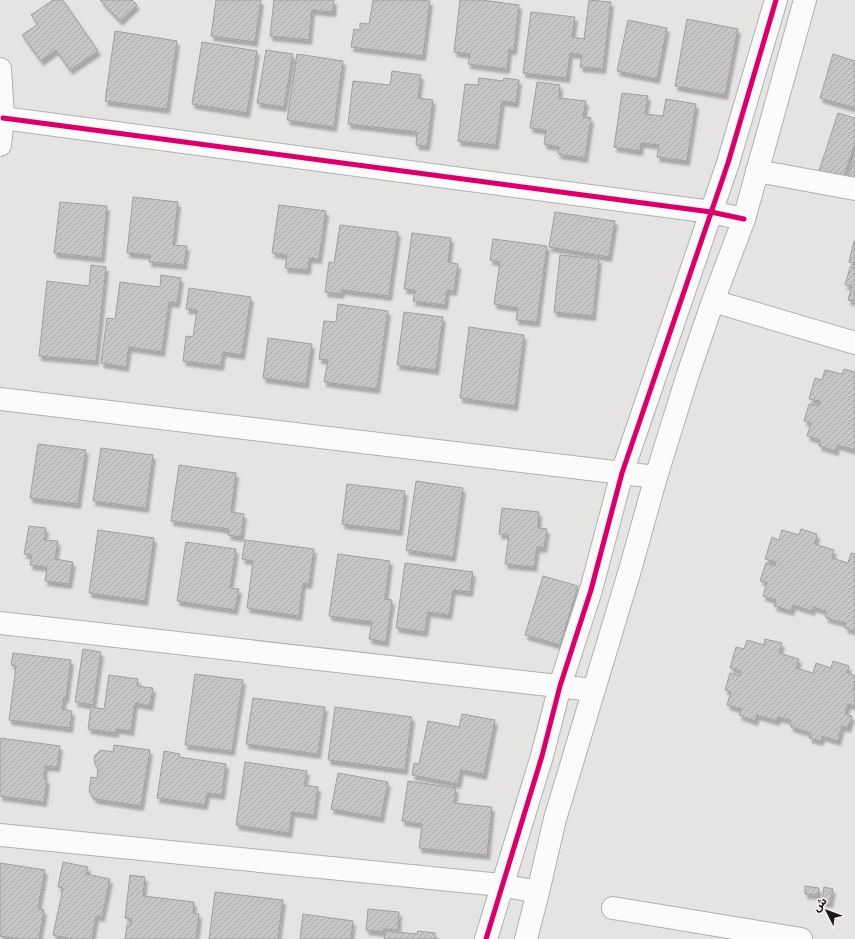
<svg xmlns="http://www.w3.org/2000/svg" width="855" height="939" font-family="'Noto Sans','Noto Sans Arabic',sans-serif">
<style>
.building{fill:url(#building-hatch);stroke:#a09e9e;filter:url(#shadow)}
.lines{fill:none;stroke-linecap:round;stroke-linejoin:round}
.minor-casing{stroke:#b2b0b0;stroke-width:24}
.minor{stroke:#fbfbfb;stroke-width:22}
.cycleway-casing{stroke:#f5f0ef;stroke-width:8}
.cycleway{stroke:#d6006c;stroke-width:5}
</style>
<defs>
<pattern id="building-hatch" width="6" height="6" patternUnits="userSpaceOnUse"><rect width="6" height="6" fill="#c7c5c5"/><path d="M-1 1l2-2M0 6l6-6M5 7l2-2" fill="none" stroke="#aaa8a8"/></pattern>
<filter id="shadow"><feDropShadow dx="2.5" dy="4.5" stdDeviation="1" flood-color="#0004"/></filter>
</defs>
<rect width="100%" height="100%" fill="#e6e4e3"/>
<path class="building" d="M53 0H63L98 51 70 70 56 50 41 61 22 35 38 24 31 15Z
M100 0H132L137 5 120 21Z
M216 0H261L255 42 211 36Z
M274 0H334L333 12 312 10 309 40 270 36Z
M373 0H418L430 1 423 56 351 47 354 29 360 30V23L369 24Z
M460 0H482L519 5 514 50H509L507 69 468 64 470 54 454 52Z
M589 0 611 2 603 69 580 67 582 55 570 53 567 78 523 73 531 12 575 17 572 37 584 39Z
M687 19 738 29 725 95 675 86Z
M628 20 667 28 657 79 617 71Z
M115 31 177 41 167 109 105 101Z
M202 42 257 51 247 113 192 104Z
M266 50 293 54 284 107 257 103Z
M297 54 343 61 334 127 287 120Z
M833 54 855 61V108L820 98Z
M392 71 421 75 418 98 433 100 427 146 416 145 417 132 348 124 353 81 390 85Z
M479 78 503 81 504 78 519 80 516 103 502 101 496 145 458 141 465 84 478 85Z
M537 82 560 85 559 98 586 101 583 117 591 118 585 158 558 154 559 147 544 144 546 130 530 128Z
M622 93 648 96 645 114 663 116 666 99 696 104 687 161 657 157 659 145 641 143 640 151 614 147Z
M838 113 855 118V143L842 182 818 174Z
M854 161H855V183L846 180Z
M133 197 178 202 173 245 187 246 184 265 149 262 150 255 127 253Z
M60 202 107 206 102 258 54 253Z
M279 205 326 211 319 259 309 258 308 270 285 268 287 255 272 253Z
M555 212 615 221 609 257 549 247Z
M340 225 398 232 389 296 342 290 341 294 325 292 329 262 334 263Z
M412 233 451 238 448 262 458 264 454 291 447 290 445 305 413 301 415 290 404 289Z
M493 239 547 246 537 322 516 320 518 308 494 304 500 262 490 260Z
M854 241H855V263L849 262Z
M560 255 599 259 593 316 554 312Z
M91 265 106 267 96 361 39 356 47 281 89 286Z
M850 267 855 268V301L848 300 852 286 845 285Z
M161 275 181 278 177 303 169 302 162 352 129 347 126 367 101 363 107 318 115 319 120 282 160 287Z
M189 288 251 297 242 355 223 352 221 366 183 361 186 336 193 337 197 310 186 309Z
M338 304 388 311 377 389 324 382 328 360 319 359 324 321 336 322Z
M404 312 443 317 436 370 397 365Z
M469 327 524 335 515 406 460 398Z
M268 338 312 344 306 384 263 378Z
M844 369 855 372V450L837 445 836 451 819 446 820 440 807 436 811 423 804 421 809 404 819 406 820 401 809 399 815 378 822 380 825 370 842 374Z
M38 444 86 450 78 504 30 498Z
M101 448 153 455 146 508 93 501Z
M179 465 236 473 231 512 244 514 241 537 228 535 229 529 171 521Z
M416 481 463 488 453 557 406 550Z
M347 484 405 491 400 531 342 524Z
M502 508 539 512 538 528 547 529 544 548 537 547 534 567 505 564 509 535 499 534Z
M29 526 46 528 44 540 58 541 55 559 73 562 69 584 45 581 47 567 30 565 32 555 24 554Z
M801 529 817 534 815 544 834 550 832 558 848 563 851 553 855 554V631L845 628 846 623 826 618V611L813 607 812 611 793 605 791 611 774 606 776 600 763 596 767 582 760 581 766 563 775 566 776 562 765 559 772 537 779 540 782 530 799 535Z
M98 530 154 538 145 601 89 593Z
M245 540 314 549 309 584 303 583 299 616 247 608 253 561 242 559Z
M186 542 236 549 230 588 239 589 235 610 177 601Z
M338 554 390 561 385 599 392 600 386 642 369 639 372 622 329 616Z
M405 563 473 572 470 592 453 590 449 615 428 612 425 632 396 628Z
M543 576 578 586 560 645 525 635Z
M765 639 782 643 779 653 799 659 796 668 813 673 816 663 831 668 833 661 849 666 847 673 855 676 854 691 855 692V706L848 704 845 714 852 716 848 728 842 726 838 741 822 736 821 741 809 738 811 733 791 727 790 720 778 717 777 721 757 715 755 721 739 715 741 709 727 705 731 692 725 690 730 673 740 676 741 671 730 668 736 647 744 649 747 640 764 645Z
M83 649 101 652 93 705 75 702Z
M13 653 71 660 66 698H64L62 709 72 711 70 728 9 720 16 666 11 665Z
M195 674 243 680 232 751 185 745Z
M109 675 138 679 137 686 153 688 150 706 135 703 131 731 116 729V733L88 729 91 707 104 709Z
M253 698 325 707 318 754 246 744Z
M335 707 412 717 405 770 328 760Z
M462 714 495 720 484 775 461 770 458 784 412 775 414 763 419 764 428 721 459 727Z
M0 738 60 746 57 767 45 766 44 779H47L44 802 0 796Z
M114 745 150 750 141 806 95 799 89 792 91 777 97 778 98 768 95 764 94 759 95 755 101 750 113 752Z
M164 751 180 754 179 757 226 764 222 795 207 793 205 805 157 798Z
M245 762 307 771 304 785 318 787 314 815 292 812 289 833 236 825Z
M338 773 388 782 381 818 331 809Z
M408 781 456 788 454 803 492 807 487 855 419 848 422 824 402 821Z
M63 862 88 867 86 874 110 879 102 917 96 916 92 939H72L53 935 63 888 58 887Z
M0 863 45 870 38 909 44 910 39 939H19L0 936Z
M130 875 145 877 143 896 194 902 193 913 199 914 196 939H125L127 925H131L132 919 125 918Z
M805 886 819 888 818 895 805 894Z
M824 887 833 889 830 903 822 902Z
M215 892 283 900 278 939H209Z
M368 909 399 912 398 930 383 929V932L366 930Z
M303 914 353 921 351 939H300Z
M385 931 417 934 418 931 435 933V939H384Z"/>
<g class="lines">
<defs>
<path id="minor" d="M0 69 3 118 0 145
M3 118 711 212 744 219
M757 171 855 189
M713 301 855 343
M0 399 656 477
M0 623 593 690
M0 835 501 885 538 892
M613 908 801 939
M486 939 542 756 560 686 591 590 622 473 728 163 776 0
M526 939 538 892 555 819 630 570 656 477 688 374 713 301 744 219 805 0"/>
</defs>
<use href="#minor" class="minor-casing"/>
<use href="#minor" class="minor"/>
<defs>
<path id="cycleway" d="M3 118 711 212 744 219
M486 939 542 756 560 686 591 590 622 473 728 163 776 0"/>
</defs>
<use href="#cycleway" class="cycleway-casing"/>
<use href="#cycleway" class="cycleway"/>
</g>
<g transform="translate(827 911) rotate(312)" stroke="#f5f0ef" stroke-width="3" paint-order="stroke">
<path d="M0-3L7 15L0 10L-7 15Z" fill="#191717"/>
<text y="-6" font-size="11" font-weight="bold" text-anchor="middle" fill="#191717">ش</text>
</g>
</svg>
